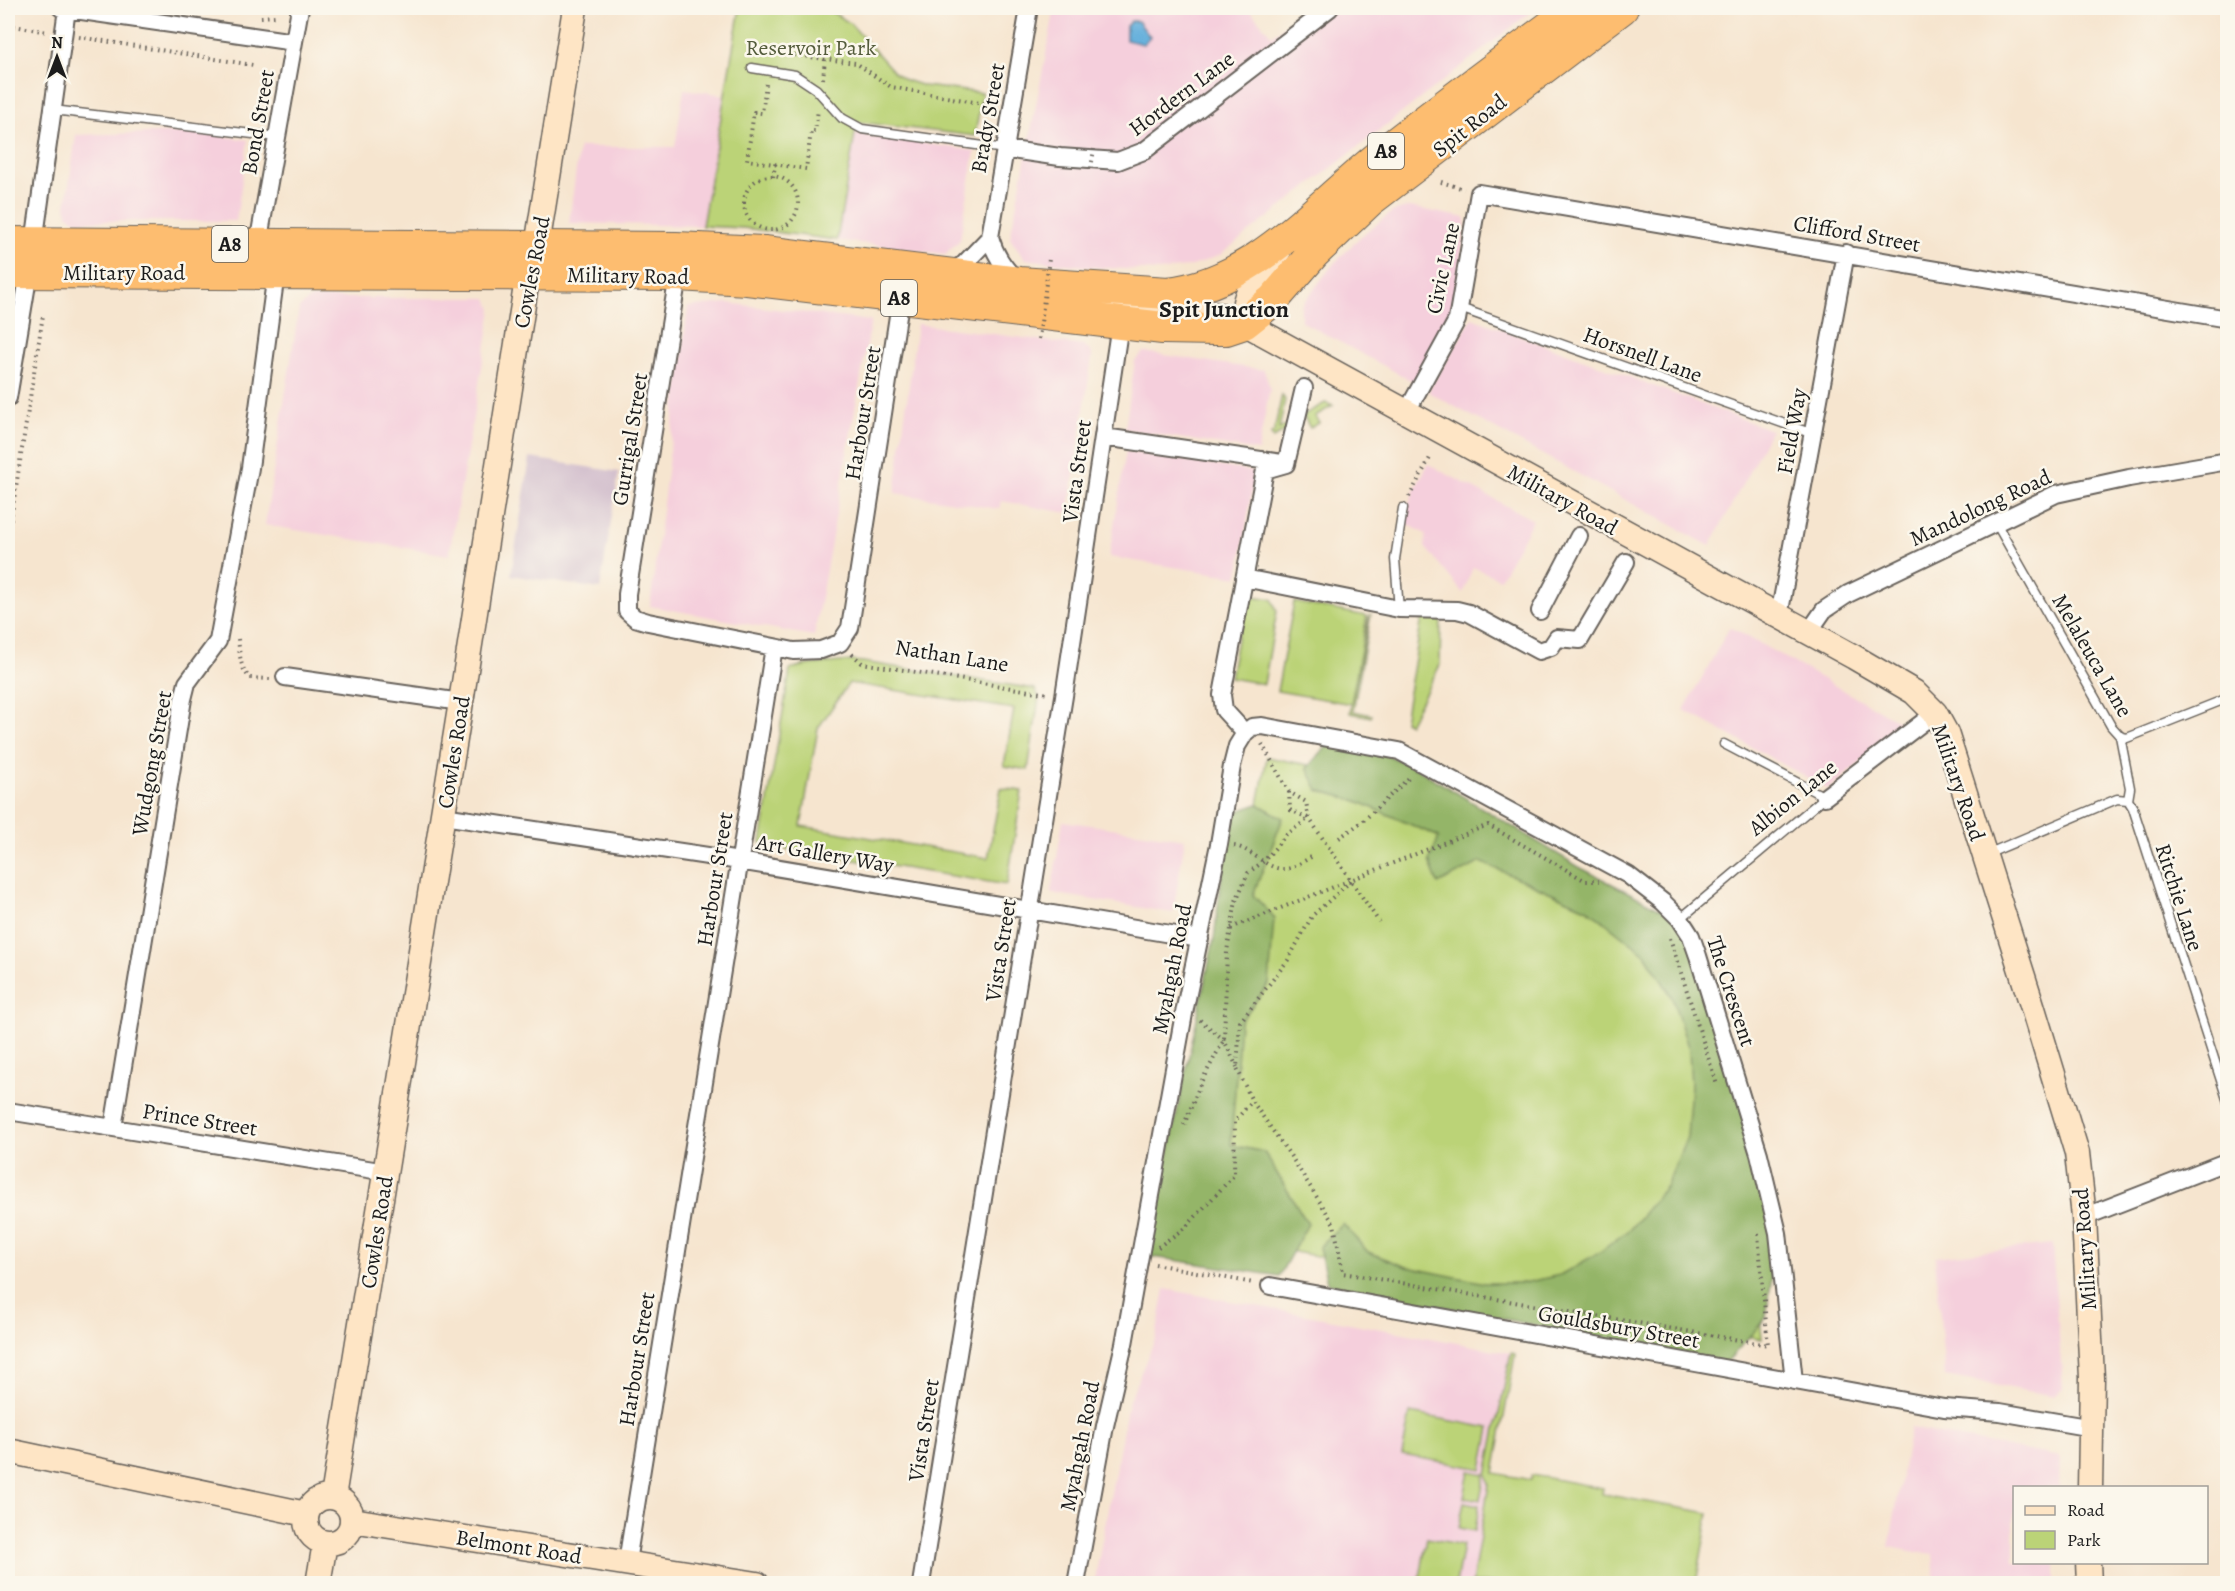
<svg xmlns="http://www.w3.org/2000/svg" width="2235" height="1591" font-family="Alegreya,serif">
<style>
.built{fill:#f5cfdc}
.industrial{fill:#d1bdcc}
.green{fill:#bbd377;stroke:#6c784a;stroke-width:1.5}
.forest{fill:#94b568;stroke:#586842;stroke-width:1.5}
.water{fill:#62aedb;stroke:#3f657c;stroke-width:1.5}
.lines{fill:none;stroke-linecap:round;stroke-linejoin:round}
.lane-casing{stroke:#68625b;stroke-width:11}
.street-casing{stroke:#68625b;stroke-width:20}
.secondary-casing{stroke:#68625b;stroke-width:27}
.highway-casing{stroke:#68625b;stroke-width:34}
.path{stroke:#68625b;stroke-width:4;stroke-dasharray:1.5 4.5;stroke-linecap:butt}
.lane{stroke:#fff;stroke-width:8}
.street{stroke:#fff;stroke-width:16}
.secondary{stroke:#fee5c5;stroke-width:24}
.highway{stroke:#fdbd6f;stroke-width:32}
.path-bridge{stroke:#68625b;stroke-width:4;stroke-dasharray:1.5 4.5;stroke-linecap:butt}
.labels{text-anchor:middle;stroke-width:5;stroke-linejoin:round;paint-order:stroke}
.shield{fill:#fbf7ec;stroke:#5f5e5a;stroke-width:1.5}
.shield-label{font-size:21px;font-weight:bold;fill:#1c1c1c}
.park-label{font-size:22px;fill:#545c3c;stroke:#fbf7ec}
.street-label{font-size:22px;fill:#1c1c1c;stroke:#fbf7ec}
.neighbourhood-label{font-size:24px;font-weight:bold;fill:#1c1c1c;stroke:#fbf7ec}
</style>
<rect width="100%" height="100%" fill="#fbf7ec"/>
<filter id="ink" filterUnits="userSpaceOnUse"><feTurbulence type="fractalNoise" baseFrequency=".0167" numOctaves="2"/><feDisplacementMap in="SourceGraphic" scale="12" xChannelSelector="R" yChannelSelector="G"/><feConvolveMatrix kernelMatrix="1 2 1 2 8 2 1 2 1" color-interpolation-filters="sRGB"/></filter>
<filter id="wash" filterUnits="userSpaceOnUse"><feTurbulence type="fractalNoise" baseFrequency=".008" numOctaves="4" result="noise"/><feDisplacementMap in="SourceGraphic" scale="24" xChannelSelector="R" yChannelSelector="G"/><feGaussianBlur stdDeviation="1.35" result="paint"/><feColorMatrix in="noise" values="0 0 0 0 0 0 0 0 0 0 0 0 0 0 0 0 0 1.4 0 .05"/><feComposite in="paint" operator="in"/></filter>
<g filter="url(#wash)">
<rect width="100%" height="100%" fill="#f6e5cf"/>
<path class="built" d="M1055 8H1248L1272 36 1309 8H1536L1220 255 1192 266 1160 271 1090 267 1025 259 1010 238Z
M684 89 724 95 702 226 569 223 579 147H675Z
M194 132 248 140 236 221H76L68 215 66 206 76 135Z
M856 133 975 151 960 240 945 254 837 240Z
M1410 207 1466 218 1454 312 1414 382 1301 321V306L1331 267 1359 238 1392 212Z
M311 298H487L492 309 449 555 265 525 299 308Z
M727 303 871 321 814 636 650 606 688 307Z
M1472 318 1771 430 1710 546 1428 392Z
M917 324 1084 346 1091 351 1092 357 1068 513 1001 501 999 509 895 493Z
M1144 352 1264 370 1270 388 1258 451 1125 429 1135 361Z
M1126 451 1255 472 1238 577 1109 557Z
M1428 464 1533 520 1500 579 1473 567 1463 593 1425 547 1426 534 1403 522 1404 514 1415 489Z
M1730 627 1898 721 1901 730 1828 789 1684 710Z
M1063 821 1185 839 1173 913 1051 893Z
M2052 1244 2063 1388 2054 1396 1945 1376 1935 1257Z
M1165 1289 1511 1353 1487 1474 1489 1484 1472 1583 1094 1584 1128 1403 1156 1337Z
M1910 1428 2060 1457 2059 1487 2014 1488V1562L2055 1563V1583H1935L1933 1555 1889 1547Z"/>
<path class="industrial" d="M530 458 619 472 600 589 511 575Z"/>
<path class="green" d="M740 8H825L850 23 894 72 905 80 924 86 982 93 975 136 857 122 837 240 743 228 702 226Z
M1282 395 1285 400 1279 429 1291 423 1293 427 1273 438 1271 434 1274 432Z
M1325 403 1333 406 1315 416 1319 423 1310 428 1303 415Z
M1245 595 1272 599 1277 611 1264 684 1230 678Z
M1294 602 1367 616 1351 704 1277 691Z
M1371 614 1353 711 1372 715 1371 717 1350 713 1369 617Z
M1422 618H1441L1440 665 1409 724 1404 721Z
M851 661 863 662 1035 689 1039 697 1028 770 1004 766 1014 709 849 683 818 728 801 826 988 858 1001 788 1022 791 1007 885 763 845 761 842 790 670C800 663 837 663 851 661Z
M1267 757 1386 780 1664 929 1750 1208 1762 1339 1177 1230Z
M1511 1353 1515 1354 1494 1473 1531 1480 1532 1475 1603 1488 1602 1494 1709 1513 1696 1583H1472L1489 1484 1487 1474Z
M1410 1413 1490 1428 1482 1469 1402 1455Z
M1469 1471 1485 1474 1480 1500 1464 1497Z
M1464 1502 1479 1505 1475 1531 1459 1528Z
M1427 1538 1463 1545 1456 1583H1419Z"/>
<path class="forest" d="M1329 744 1390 756 1421 771 1579 867 1692 925 1778 1233 1766 1318 1725 1364 1327 1283 1319 1247 1343 1224 1368 1252 1407 1267 1485 1283H1524L1560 1275 1600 1252 1631 1228 1667 1185 1687 1137 1691 1086 1689 1050 1672 997 1645 954 1588 909 1481 862 1438 884 1429 861 1439 837 1357 801 1318 790 1307 768Z
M1258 804 1283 818 1253 895 1274 917 1269 984 1240 1022 1231 1145 1264 1152 1308 1224 1279 1276 1146 1256 1214 939 1229 814Z"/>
<path class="water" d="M1131 21H1138L1150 37 1143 44 1126 40V26Z"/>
</g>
<g filter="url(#ink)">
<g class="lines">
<defs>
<path id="lane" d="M752 68 795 75 816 89 842 118 862 129 1005 149
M53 110 277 137
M1460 308 1813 434
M1996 523 2111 726 2120 736 2127 738 2228 698
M1399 610 1395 559 1403 508
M2120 736 2130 788 2128 800 2133 808 2228 1102
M1987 854 2117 799 2128 800
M1680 919 1825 797 1724 744"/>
<path id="street" d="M61 8 294 42
M1005 149 1060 157 1118 161 1144 151 1330 8
M34 243 67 9
M258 244 300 8
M947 273 964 264 990 237
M678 275 627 594V611L635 618 648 622 794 651 821 650 840 643 850 628 902 290
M1016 280C1003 266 995 255 990 237L1029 8
M8 398 29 272
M1406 413 1457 320 1479 193 2228 319
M1104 437 1282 463
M1244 578 1399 609 1457 610 1469 613 1539 651 1551 647 1557 638 1580 640 1626 562
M1540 611 1579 536
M1779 616 1846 253
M1808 633 1824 610 1848 594 2056 494 2129 478 2228 461
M285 677 461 702
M1245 733 1224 710 1222 695 1265 470 1286 464 1304 388
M1825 797 1935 713
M443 816 721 858 1200 939
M8 1111 386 1172
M113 1128 183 699 187 683 218 641 250 468 276 273
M2084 1217 2228 1161
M1270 1286 1944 1408 2000 1412 2092 1428
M627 1562 774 647
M921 1584 1064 696 1120 324
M1076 1584 1105 1426 1124 1344 1185 1008 1219 844 1232 766 1237 746 1245 733 1252 727 1262 726 1399 751 1628 875 1663 902 1680 919 1691 936 1698 956 1759 1154 1778 1233 1794 1381"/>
<path id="secondary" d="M1105 298C1151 315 1203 304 1244 323L1854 657 1914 692 1935 713 1946 733 2032 1005 2077 1153 2084 1217 2092 1378 2090 1488
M1244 323C1240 291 1260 275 1279 251
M8 1451 306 1514
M306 1520a23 23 0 1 1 46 0a23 23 0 1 1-46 0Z
M333 1497 461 702 528 273 537 248 540 227 575 8
M352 1520 757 1584
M2088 1562 2089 1584
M318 1584 325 1543"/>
<path id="highway" d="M8 243 676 248 764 252 1019 283 1168 293C1256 283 1317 205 1382 154 1446 104 1511 56 1575 8
M8 272 678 275 747 279 1163 328 1215 329H1226L1244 323 1273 300 1313 254 1370 200 1622 8"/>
</defs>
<use href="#lane" class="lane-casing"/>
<use href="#street" class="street-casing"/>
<use href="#secondary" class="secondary-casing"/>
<use href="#highway" class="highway-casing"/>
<path class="path" d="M261 17 275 16
M8 25 48 32
M79 37 253 65
M794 55 856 63 891 87 985 104
M823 79 825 59
M766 84 762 113 754 112 747 160 806 169 811 131H815L818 110
M744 203a27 27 0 1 1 54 0a27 27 0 1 1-54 0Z
M773 177 776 160
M1441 182 1464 189
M1409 497 1431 456
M8 538 43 315
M238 639C240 653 239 667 250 678L270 679
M852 654 862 663 1048 694
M1262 744 1289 792 1306 802 1309 818 1379 922
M1289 792 1290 810 1308 818
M1339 838 1362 822 1411 776
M1234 846C1254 849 1269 874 1290 868 1299 865 1307 859 1315 855
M1351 881 1312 916 1288 960 1240 1022 1237 1068 1252 1101 1292 1158 1334 1224 1343 1273 1768 1345 1758 1234
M1231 928 1488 825 1586 881H1599
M1670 938 1717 1085
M1200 1020 1224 1040 1237 1067
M1184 1125 1201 1082 1224 1040 1227 951 1236 901 1248 873 1264 861 1286 835 1309 818
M1158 1247 1186 1227 1234 1175 1235 1121 1252 1101
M1155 1264 1253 1283"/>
<use href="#lane" class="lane"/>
<use href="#street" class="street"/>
<use href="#secondary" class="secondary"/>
<use href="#highway" class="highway"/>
<path class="path-bridge" d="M1091 168 1094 149
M1039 339 1049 259"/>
</g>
</g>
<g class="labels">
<g class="shield">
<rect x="1368" y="133" width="36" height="36" rx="4.5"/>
<rect x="212" y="226" width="36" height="36" rx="4.5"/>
<rect x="881" y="280" width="36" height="36" rx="4.5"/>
</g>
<g class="shield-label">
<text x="1386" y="158">A8</text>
<text x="230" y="251">A8</text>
<text x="899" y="305">A8</text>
</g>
<g class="park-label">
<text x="811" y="55">Reservoir Park</text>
</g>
<g class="street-label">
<text transform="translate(1181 93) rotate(-37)" y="8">Hordern Lane</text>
<text transform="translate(987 118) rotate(-80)" y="8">Brady Street</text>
<text transform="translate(257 122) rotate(-80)" y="8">Bond Street</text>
<text transform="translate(1469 125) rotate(-38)" y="8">Spit Road</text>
<text transform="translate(1857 233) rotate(10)" y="8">Clifford Street</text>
<text transform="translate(1442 268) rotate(-78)" y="8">Civic Lane</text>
<text x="124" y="280">Military Road</text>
<text transform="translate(531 272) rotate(-79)" y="8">Cowles Road</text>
<text transform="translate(628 275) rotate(1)" y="8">Military Road</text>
<text transform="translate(1643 354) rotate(20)" y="8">Horsnell Lane</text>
<text transform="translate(862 413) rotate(-81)" y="8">Harbour Street</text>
<text transform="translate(1791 431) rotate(-80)" y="8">Field Way</text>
<text transform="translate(629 439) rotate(-81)" y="8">Gurrigal Street</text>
<text transform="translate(1076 471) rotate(-82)" y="8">Vista Street</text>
<text transform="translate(1563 499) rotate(29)" y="8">Military Road</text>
<text transform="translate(1980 507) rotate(-25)" y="8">Mandolong Road</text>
<text transform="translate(952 655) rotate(9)" y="8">Nathan Lane</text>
<text transform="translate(2093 655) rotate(60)" y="8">Melaleuca Lane</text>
<text transform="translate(453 752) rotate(-81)" y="8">Cowles Road</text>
<text transform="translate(151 763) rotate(-80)" y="8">Wudgong Street</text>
<text transform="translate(1959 782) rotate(71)" y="8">Military Road</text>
<text transform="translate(1792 797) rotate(-39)" y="8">Albion Lane</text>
<text transform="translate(825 853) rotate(10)" y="8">Art Gallery Way</text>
<text transform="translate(714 879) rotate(-81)" y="8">Harbour Street</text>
<text transform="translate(2180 897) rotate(72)" y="8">Ritchie Lane</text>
<text transform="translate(1000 950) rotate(-81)" y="8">Vista Street</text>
<text transform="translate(1171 969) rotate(-79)" y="8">Myahgah Road</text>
<text transform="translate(1732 991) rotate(72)" y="8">The Crescent</text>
<text transform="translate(200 1119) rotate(9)" y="8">Prince Street</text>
<text transform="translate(376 1232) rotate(-81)" y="8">Cowles Road</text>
<text transform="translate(2084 1249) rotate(-94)" y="8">Military Road</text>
<text transform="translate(1619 1326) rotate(10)" y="8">Gouldsbury Street</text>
<text transform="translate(636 1359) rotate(-81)" y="8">Harbour Street</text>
<text transform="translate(923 1430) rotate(-81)" y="8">Vista Street</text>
<text transform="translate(1079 1446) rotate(-79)" y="8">Myahgah Road</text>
<text transform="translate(519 1546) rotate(9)" y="8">Belmont Road</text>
</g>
<g class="neighbourhood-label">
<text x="1224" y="317">Spit Junction</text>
</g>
</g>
<rect width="2235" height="1591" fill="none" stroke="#fbf7ec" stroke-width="30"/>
<rect x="2013" y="1486" width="195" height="78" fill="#fbf7ec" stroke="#a29f99" stroke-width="1.5"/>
<rect x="2025" y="1506" width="30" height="9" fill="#fee5c5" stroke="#a29f99" stroke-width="1.5"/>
<text x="2067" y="1516" font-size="18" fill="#1c1c1c">Road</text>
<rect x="2025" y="1531" width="30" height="18" fill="#bbd377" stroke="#a29f99" stroke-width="1.5"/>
<text x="2067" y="1546" font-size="18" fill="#1c1c1c">Park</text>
<g transform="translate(57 57)" stroke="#fbf7ec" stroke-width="4.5" paint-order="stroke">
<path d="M0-4.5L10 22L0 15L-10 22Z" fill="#1c1c1c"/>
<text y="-9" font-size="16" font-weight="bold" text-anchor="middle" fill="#1c1c1c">N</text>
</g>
</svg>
